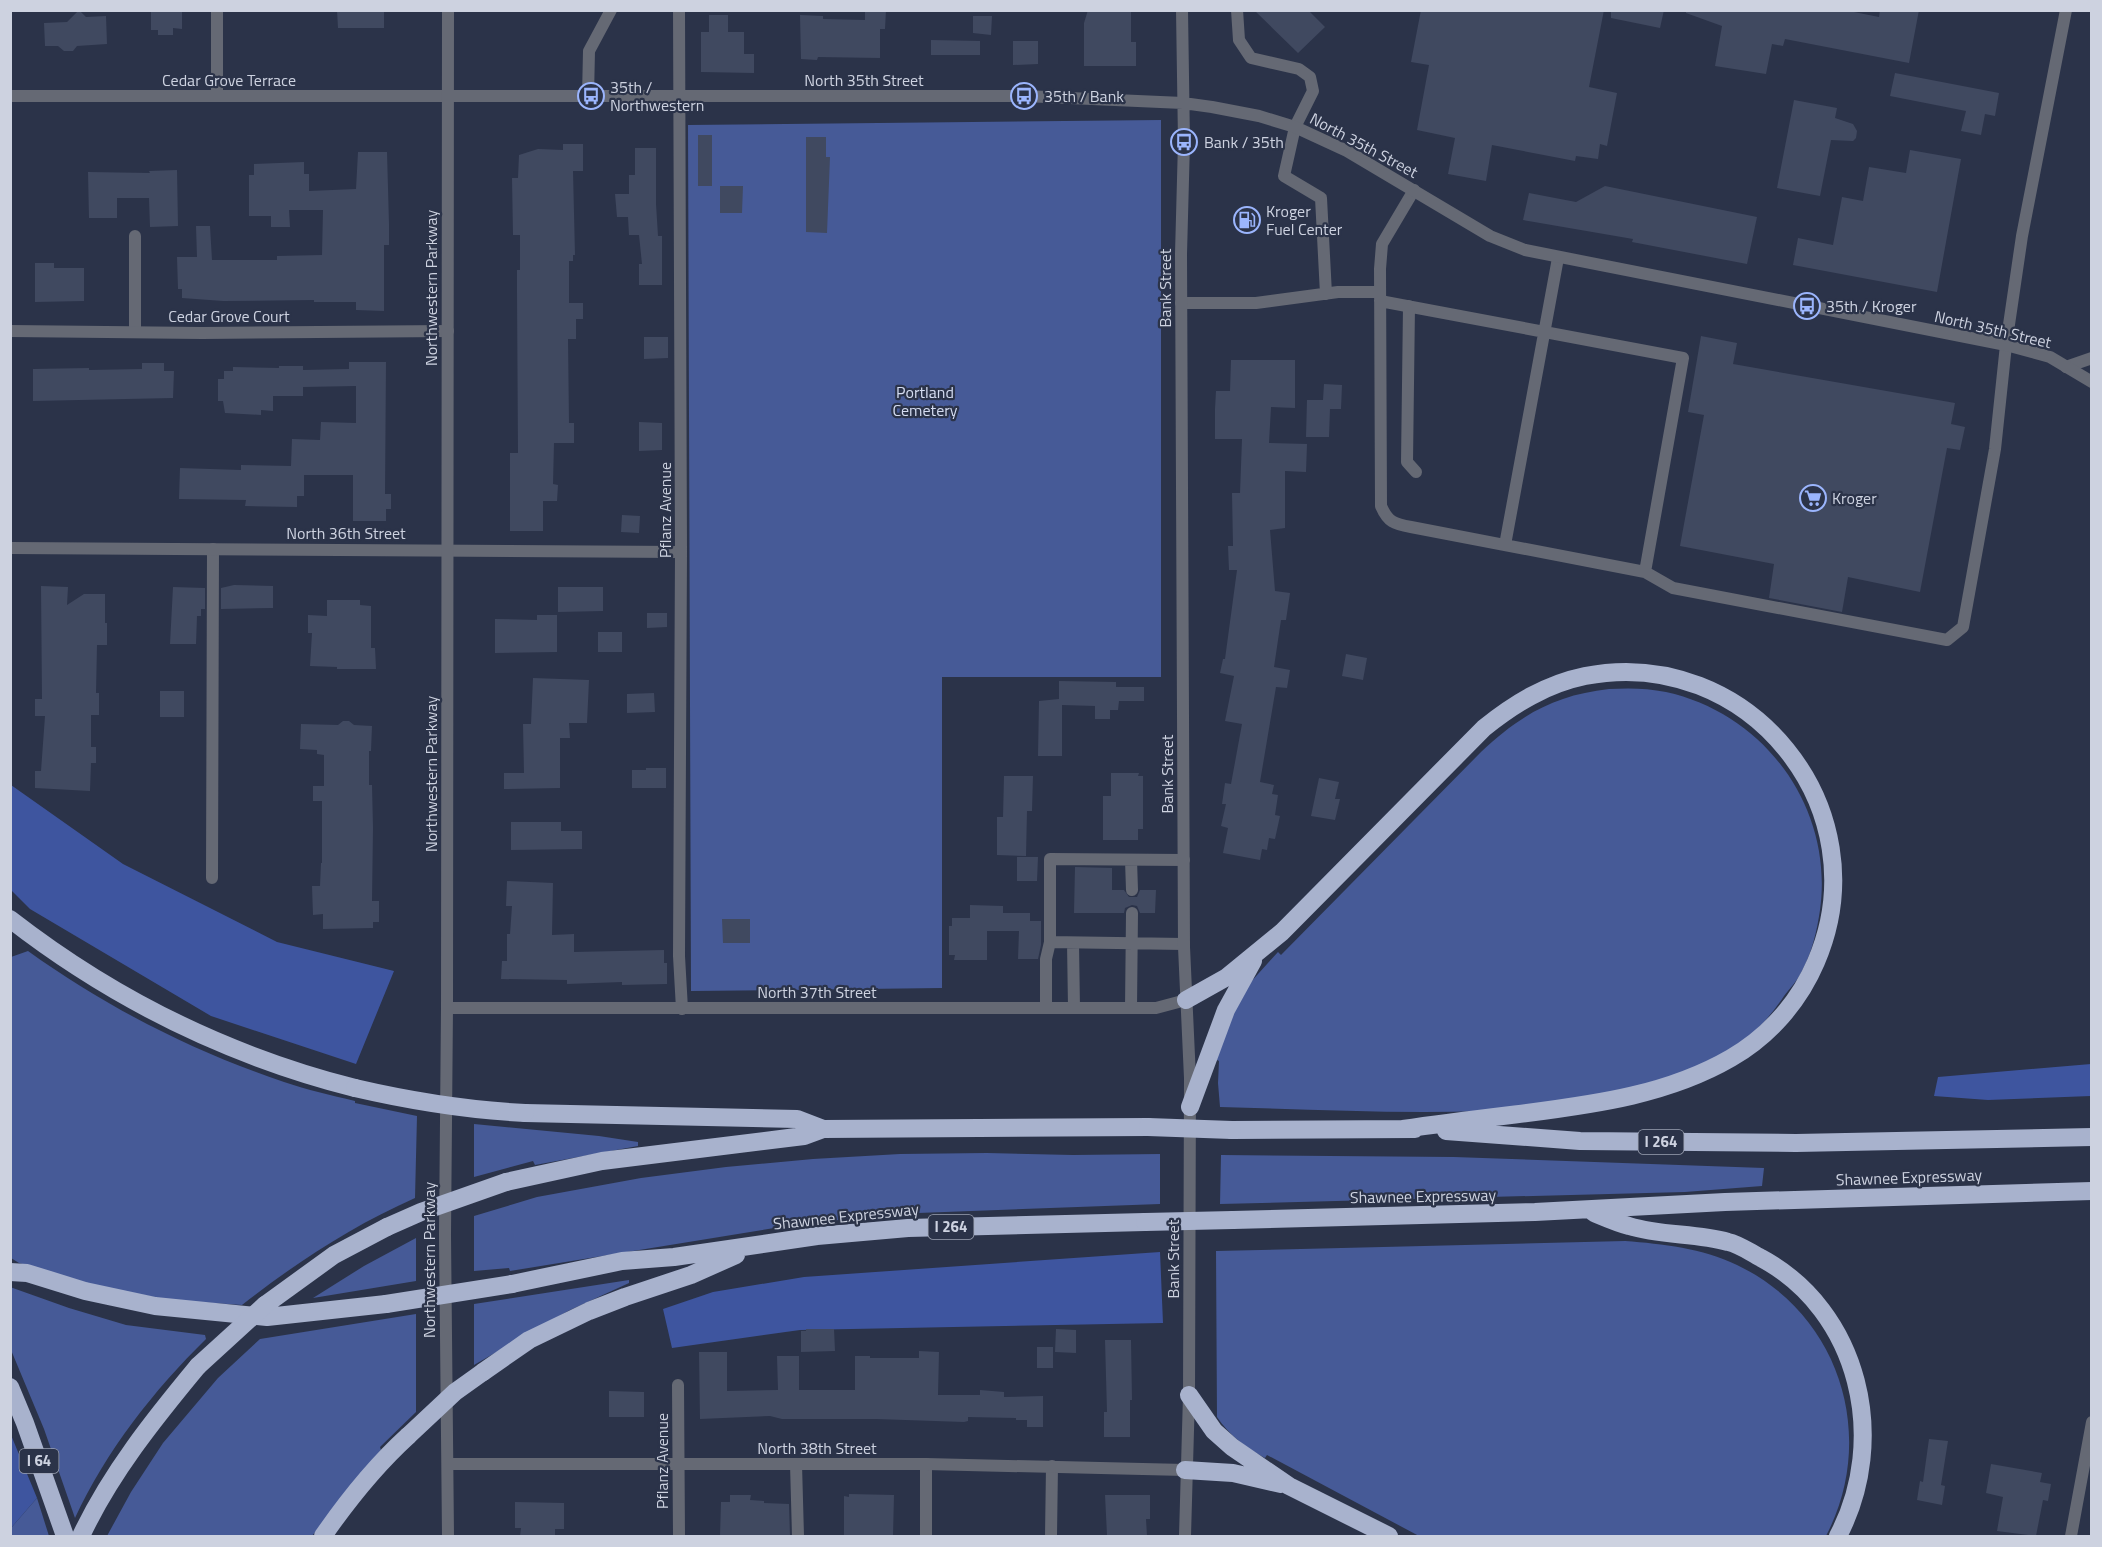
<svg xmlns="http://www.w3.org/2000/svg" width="2102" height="1547" font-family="'Titillium Web',sans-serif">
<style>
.green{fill:#465a97}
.forest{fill:#3e559f}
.building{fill:#404960}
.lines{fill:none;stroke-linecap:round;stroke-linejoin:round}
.service{stroke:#656974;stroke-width:12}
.minor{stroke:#656974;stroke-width:12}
.tertiary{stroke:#656974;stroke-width:12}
.motorway{stroke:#a8b2cd;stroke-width:18}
.motorway-bridge{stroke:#a8b2cd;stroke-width:18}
.labels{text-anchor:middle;stroke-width:4.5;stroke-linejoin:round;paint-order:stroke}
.shield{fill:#2b3349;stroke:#9ca2b3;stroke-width:1.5}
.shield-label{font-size:15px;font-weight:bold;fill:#cdd2e0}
.street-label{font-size:16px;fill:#cdd2e0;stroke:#2b3349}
.poi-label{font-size:16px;fill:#cdd2e0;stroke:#2b3349;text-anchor:start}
.park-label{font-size:16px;fill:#d5ddf2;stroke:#2b3349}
</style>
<rect width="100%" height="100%" fill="#2b3349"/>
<path class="green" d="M1161 120V677H942V988L691 991 688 125Z
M1609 689C1628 688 1647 688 1666 692 1766 714 1834 809 1820 910 1817 931 1812 952 1802 971 1798 980 1790 988 1784 996 1766 1023 1748 1040 1720 1056 1708 1063 1694 1067 1681 1073 1669 1078 1656 1085 1642 1088 1620 1093 1597 1094 1575 1098 1544 1102 1513 1110 1482 1111 1395 1114 1307 1109 1220 1107L1218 1083 1219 1061 1215 1059 1220 1040 1249 984 1278 952 1281 955 1481 752C1520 715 1555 695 1609 689Z
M28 951C106 1007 192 1051 284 1082 307 1090 331 1095 355 1101V1103L417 1116 415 1198C352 1226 297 1262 242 1305L168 1300 94 1285 19 1263 11 1258V957Z
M474 1124 599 1136 638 1142V1146L535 1165 533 1161 474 1177Z
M987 1153 1073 1155 1160 1154V1204L918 1213 805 1223 510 1271 509 1268 474 1271V1216L537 1197 641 1178 726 1167 813 1159 900 1154Z
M1221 1155 1454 1157 1764 1168 1762 1186 1685 1192 1220 1204Z
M416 1238V1281L313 1298 364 1266Z
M1625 1241C1663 1244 1702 1248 1737 1265 1840 1314 1878 1436 1826 1536H1419L1267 1455 1265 1458C1246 1448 1229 1435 1217 1417L1216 1251Z
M629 1280V1283L568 1311 474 1365V1304Z
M10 1287 69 1308 126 1325 205 1335 206 1339C154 1390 106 1451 75 1518L44 1429 11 1350Z
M416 1314V1412L380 1447 381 1450 312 1536H107L131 1492 163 1443 218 1378 260 1339Z
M37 1498 49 1536H11V1528Z"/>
<path class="forest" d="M11 785 123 864 277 942 394 971 356 1064 211 1016 30 909 11 890Z
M2091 1064V1096L1988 1100 1934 1096 1938 1077Z
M1160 1252 1163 1323 800 1330 672 1348 663 1309 713 1292 804 1277Z
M11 1435 37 1498 11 1528H10Z"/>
<path class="building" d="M79 10 86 17 106 16 107 44 77 46 73 51H64L58 46H45L44 23 67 22Z
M151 10H182V29L173 28V35H158V30H151Z
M337 10H384V28H338Z
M865 10H886L885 29H880V58L818 57 817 60 801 59 800 15 823 16V19L865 20Z
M1088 10H1131V42H1136V66H1084V23Z
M1254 10H1308L1325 27 1298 53Z
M1421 10H1604L1589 87 1617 93 1607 146 1600 144 1598 159 1576 156 1575 161 1492 145 1486 181 1448 174 1455 138 1417 130 1429 65 1411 62Z
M1611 10H1664L1660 28 1611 18Z
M1686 10H1844L1879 17 1880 10H1919L1909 63 1785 39 1783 46 1772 44 1766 74 1715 66 1722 26 1686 13Z
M709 15H728V32H744V54H754V73L701 72V32H709Z
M973 16H992L991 35 973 33Z
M931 40 980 41V55H931Z
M1013 41H1038V64L1013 65Z
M1895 73 1999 93 1995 116 1985 114 1981 135 1961 131 1966 111 1890 96Z
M1794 100 1837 108 1835 118 1853 124 1857 131 1856 138 1853 141 1831 140 1820 196 1777 188Z
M698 135H712V186H698Z
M806 137H826V157H830L827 233 806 232Z
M563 144H583V171H573L575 255H573V261H569V303H583V319H576V339H568L569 423H574V443H554L553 484 558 485 557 501H543V531H510V453H518L517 292V270H520V235H513L512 178H518L519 155 538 149 563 150Z
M635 148H656V204L658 236H662V285H639V264H642L639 235H629L628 217H617L615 194H629V175H635Z
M1910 150 1961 159 1937 292 1793 265 1798 238 1833 245 1842 197 1863 201 1869 167 1906 173Z
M358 152H387L389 224V245H384V311L356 310V302H314V300L223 301 182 298V289H178L177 257H197L196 226H210L212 260H277V256L322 255 323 210H289L290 227H271V216H249V175H254V164L304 162V174H309V191L356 189Z
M177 170 178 226 150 227 149 198H117V218H89L88 172 150 173 149 171Z
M720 186H743L742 213H720Z
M1605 186 1757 217 1747 264 1632 242 1633 239 1523 220 1529 193 1576 202Z
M35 263H54V268H84V301L35 302Z
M1701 336 1737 343 1733 364 1955 403 1951 424 1965 427 1960 450 1947 448 1920 592 1848 577 1842 612 1769 598 1774 564 1680 546 1704 415 1688 412Z
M644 337H668V358L644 359Z
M1231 360H1295V408L1271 407 1269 443 1307 444 1306 472 1285 471V528L1270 530 1275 591 1290 593 1286 620H1281L1274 667 1290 670 1287 688 1276 687 1260 782 1274 785 1272 794 1278 795 1275 815 1280 816 1275 839 1269 838 1267 850 1262 849 1260 860 1223 853 1228 828 1221 826 1226 804H1222L1225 783 1231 784 1242 724 1225 721 1234 676 1220 673 1223 659H1225L1237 570H1229L1228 546H1233L1232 493H1240L1242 439H1215V409L1216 391H1230Z
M349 362H386L385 494H391V509H386V521H353V475H304V496H297V507L245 506 246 500 179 499 180 468 241 470V465L291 466 292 439 320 440 321 422 356 423V386L303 387V396H273V411L261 410V415L225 413 223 401H218V379H224V371H233V367L279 368V366H303V370L349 369Z
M142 363H164V371H174L173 398 33 401V369L89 368V370L142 369Z
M1324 384 1342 385 1341 409H1330L1329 437H1306L1307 400H1323Z
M639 422 662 423V450L639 451Z
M622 515 640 516 639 533 621 532Z
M234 585 273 586V608L221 609V588Z
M41 586 68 587 67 605 84 594H105V623H107V645H97L96 693H99V715H91V747H96V763H91L90 791 35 788V771H41L45 716H35V699H42Z
M173 587 205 588V609H201V616H197L196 644H170Z
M558 587H603V611L558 612Z
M327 600H360V605L371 606V648H375L376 669H337V667L310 666 312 633H308V615L327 616Z
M647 613H667V627L647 628Z
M537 615H557V652L495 653V619L537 620Z
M598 632H622V652H598Z
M1346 654 1367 658 1363 680 1342 676Z
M533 678 589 680 587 723H569L570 738H560V788L504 789V773H524L523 724H531Z
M1059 681 1116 682V687H1144V701H1119L1118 710H1110V719H1095V706L1062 705V756H1038L1039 701 1059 699Z
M160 691H184V717H160Z
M654 693 655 712 627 713V694Z
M343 721H349L354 725 372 726 371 751H369V785H372L373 828 372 901H379V922H373V928L323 929V914L313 915 312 886H320L321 863H322V801H313V786H324V755L317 754V750L300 749 301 724 338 725Z
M646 768H666V788H632V770H646Z
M1111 773H1139L1138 776H1143V829H1138V840H1103V796H1111Z
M1004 776H1033L1032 811H1027L1026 856 997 855V817H1003Z
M1319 778 1339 782 1335 799H1340L1335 820 1311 816Z
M511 822H561V831H582V849L511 850Z
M1017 857H1038L1037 881H1017Z
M1075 867 1112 868V890H1124L1129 897H1137L1140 890H1156L1155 913H1140L1137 906 1132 905 1125 908 1124 913H1074Z
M507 881 553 883 552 935 574 934V952L664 950V963H667V984L622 985V982L567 984V980L501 979 502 961H507V934H510L512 906H506Z
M970 905 1003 906V913H1030V921H1041V945L1038 959H1018L1019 931H987V960H954L955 955H949V926H952V918H970Z
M722 919H750V943H723Z
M806 1329H834L835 1351 801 1352V1331H806Z
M1056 1329 1076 1330V1353L1055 1352Z
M1105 1340H1131L1132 1400H1130V1437H1104V1412H1107Z
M1037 1347H1053V1368H1037Z
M919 1351 939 1352 938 1395H980V1390L1004 1392V1397L1043 1396V1427H1027V1420H1016V1418L968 1417V1421L964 1422 876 1419H782L770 1416 700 1419 699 1352H727V1391L778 1390 777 1356H799V1390H855V1356H870V1358H919Z
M609 1391 644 1392V1417H609Z
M1929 1439 1948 1441 1941 1485 1945 1486 1942 1505 1917 1500 1920 1481 1923 1482Z
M1991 1464 2042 1473 2040 1482 2051 1484 2048 1501 2043 1500 2036 1536 1997 1531 2003 1497 1986 1493Z
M849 1494 894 1495 893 1536H844V1496L849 1497Z
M730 1495H751L750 1500 764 1501V1503L789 1504 790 1536H720L721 1502H730Z
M1105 1495H1150V1519H1146L1147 1536H1113V1535H1107Z
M515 1502 564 1503V1529H555V1536H520L521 1528H515Z"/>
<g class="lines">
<path class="service" d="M217 10V96
M1237 10 1239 40 1251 58 1299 69 1310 77 1313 91 1295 127 1284 176 1321 198 1326 294
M588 96 589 51 611 10
M135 236V332
M1380 301 1683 358 1645 572 1411 527C1394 524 1388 522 1381 506L1380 269 1382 244 1414 190
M1181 303H1256L1338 292H1380
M1409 306 1407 462 1416 472
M2066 367 2092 358
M1505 545 1558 258
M1645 572 1673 588 1947 640 1963 627 1995 449 2006 345 2022 236 2066 10
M1131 860 1132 890
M1184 860 1050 859V942L1184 944
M212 878 213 549
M1073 943 1074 1008
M1046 1008V959L1050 942
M1131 1008 1132 913
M796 1464 798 1536
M1051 1536 1052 1466"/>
<path class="minor" d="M679 10 681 552 679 956 682 1009
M10 96H448
M10 331 202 333 448 331
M10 548 681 552
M678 1385 679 1536
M926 1536V1464
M2071 1536 2092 1422"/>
<path class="tertiary" d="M448 10 447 1008 445 1235 448 1536
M1182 10 1184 142 1181 254 1184 947 1190 1078 1189 1395 1185 1536
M448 96H1024L1183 103 1212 107 1259 116 1295 127 1347 151 1490 236 1525 250 2006 345 2050 357 2092 382
M447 1008H1156L1186 1000
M449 1464H926L1185 1470"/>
<path class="motorway" d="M10 919C113 999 229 1056 355 1088
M1186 1000 1227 977 1282 932 1484 728C1514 704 1546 684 1585 676 1748 644 1882 809 1816 962 1799 1002 1769 1036 1731 1058 1669 1094 1597 1104 1527 1113 1486 1118 1444 1123 1403 1129
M1190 1107 1226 1010 1253 961
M525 1113 797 1119 823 1129 1148 1127
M1232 1130 1415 1129
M1446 1131 1580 1141 1796 1143 2092 1137
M506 1182 602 1161 804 1136 823 1129
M1594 1213C1606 1218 1617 1223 1629 1226 1661 1236 1696 1233 1728 1242 1739 1244 1751 1253 1761 1258 1860 1311 1889 1440 1838 1536
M1233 1220 1535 1212 1725 1202 2092 1191
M10 1272 27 1273 85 1291 155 1306 267 1317 386 1304
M512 1284 622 1261 674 1257 817 1236 908 1228 1145 1222
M265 1305 334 1255 387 1227
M483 1372 529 1340 589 1311 625 1297 691 1275 736 1255
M10 1387 25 1423 65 1536
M1189 1395 1214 1431 1232 1447 1289 1486 1389 1536
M1185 1470 1233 1473 1281 1484
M81 1536C110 1474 154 1419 198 1366
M323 1536C348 1500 375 1466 408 1436"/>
<path class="motorway-bridge" d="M355 1088C411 1101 467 1110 525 1113
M1148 1127 1232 1130
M1145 1222 1233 1220
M387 1227 421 1212 506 1182
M386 1304 512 1284
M198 1366 265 1305
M408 1436 455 1392 483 1372"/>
</g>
<defs>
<symbol id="bus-ring" viewBox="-11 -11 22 22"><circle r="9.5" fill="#2b3349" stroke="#9bb5fd" stroke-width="1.5"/><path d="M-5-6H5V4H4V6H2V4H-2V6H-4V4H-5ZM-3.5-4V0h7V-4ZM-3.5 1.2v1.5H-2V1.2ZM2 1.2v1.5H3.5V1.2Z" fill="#9bb5fd"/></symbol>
<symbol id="fuel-ring" viewBox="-11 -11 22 22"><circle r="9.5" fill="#2b3349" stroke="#9bb5fd" stroke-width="1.5"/><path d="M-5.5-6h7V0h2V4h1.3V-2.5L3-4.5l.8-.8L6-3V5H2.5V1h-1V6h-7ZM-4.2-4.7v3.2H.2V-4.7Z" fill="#9bb5fd"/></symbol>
<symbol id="supermarket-ring" viewBox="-11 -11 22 22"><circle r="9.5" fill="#2b3349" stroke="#9bb5fd" stroke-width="1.5"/><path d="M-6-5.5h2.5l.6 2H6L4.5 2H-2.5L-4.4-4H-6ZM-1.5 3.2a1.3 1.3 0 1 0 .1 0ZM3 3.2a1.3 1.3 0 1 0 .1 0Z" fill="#9bb5fd"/></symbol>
</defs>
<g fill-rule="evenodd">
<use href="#bus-ring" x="576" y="81" width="30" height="30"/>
<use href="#bus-ring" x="1009" y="81" width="30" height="30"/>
<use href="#bus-ring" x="1169" y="127" width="30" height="30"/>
<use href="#fuel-ring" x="1232" y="205" width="30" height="30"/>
<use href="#bus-ring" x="1792" y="291" width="30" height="30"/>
<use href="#supermarket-ring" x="1798" y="483" width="30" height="30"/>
</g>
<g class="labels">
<g class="shield">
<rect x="1638.5" y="1130" width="45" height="24" rx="4.5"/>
<rect x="928.5" y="1215" width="45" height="24" rx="4.5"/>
<rect x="19.5" y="1449" width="39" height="24" rx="4.5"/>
</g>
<g class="shield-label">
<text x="1661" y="1147">I 264</text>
<text x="951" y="1232">I 264</text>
<text x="39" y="1466">I 64</text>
</g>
<g class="street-label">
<text x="229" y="86">Cedar Grove Terrace</text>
<text x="864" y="86">North 35th Street</text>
<text transform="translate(1364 145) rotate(28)" y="6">North 35th Street</text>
<text transform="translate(431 288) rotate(-90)" y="6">Northwestern Parkway</text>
<text transform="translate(1165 288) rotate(-90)" y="6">Bank Street</text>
<text x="229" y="322">Cedar Grove Court</text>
<text transform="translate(1993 329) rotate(13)" y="6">North 35th Street</text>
<text transform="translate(665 510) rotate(-90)" y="6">Pflanz Avenue</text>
<text x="346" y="539">North 36th Street</text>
<text transform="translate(431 774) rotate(-90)" y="6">Northwestern Parkway</text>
<text transform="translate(1167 774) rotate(-90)" y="6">Bank Street</text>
<text x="817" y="998">North 37th Street</text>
<text transform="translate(1909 1177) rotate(-2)" y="6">Shawnee Expressway</text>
<text transform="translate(1423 1196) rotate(-1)" y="6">Shawnee Expressway</text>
<text transform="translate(846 1216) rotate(-6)" y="6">Shawnee Expressway</text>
<text transform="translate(1173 1259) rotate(-90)" y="6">Bank Street</text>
<text transform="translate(429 1260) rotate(-90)" y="6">Northwestern Parkway</text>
<text x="817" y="1454">North 38th Street</text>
<text transform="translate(662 1461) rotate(-90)" y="6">Pflanz Avenue</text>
</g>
<g class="poi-label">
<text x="610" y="93">35th /<tspan x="610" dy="18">Northwestern</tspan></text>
<text x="1044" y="102">35th / Bank</text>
<text x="1204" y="148">Bank / 35th</text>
<text x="1266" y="217">Kroger<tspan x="1266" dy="18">Fuel Center</tspan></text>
<text x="1826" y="312">35th / Kroger</text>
<text x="1832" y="504">Kroger</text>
</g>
<g class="park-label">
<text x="925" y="398">Portland<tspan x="925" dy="18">Cemetery</tspan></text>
</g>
</g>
<rect width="2102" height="1547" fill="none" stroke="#cdd2e0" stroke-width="24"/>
</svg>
